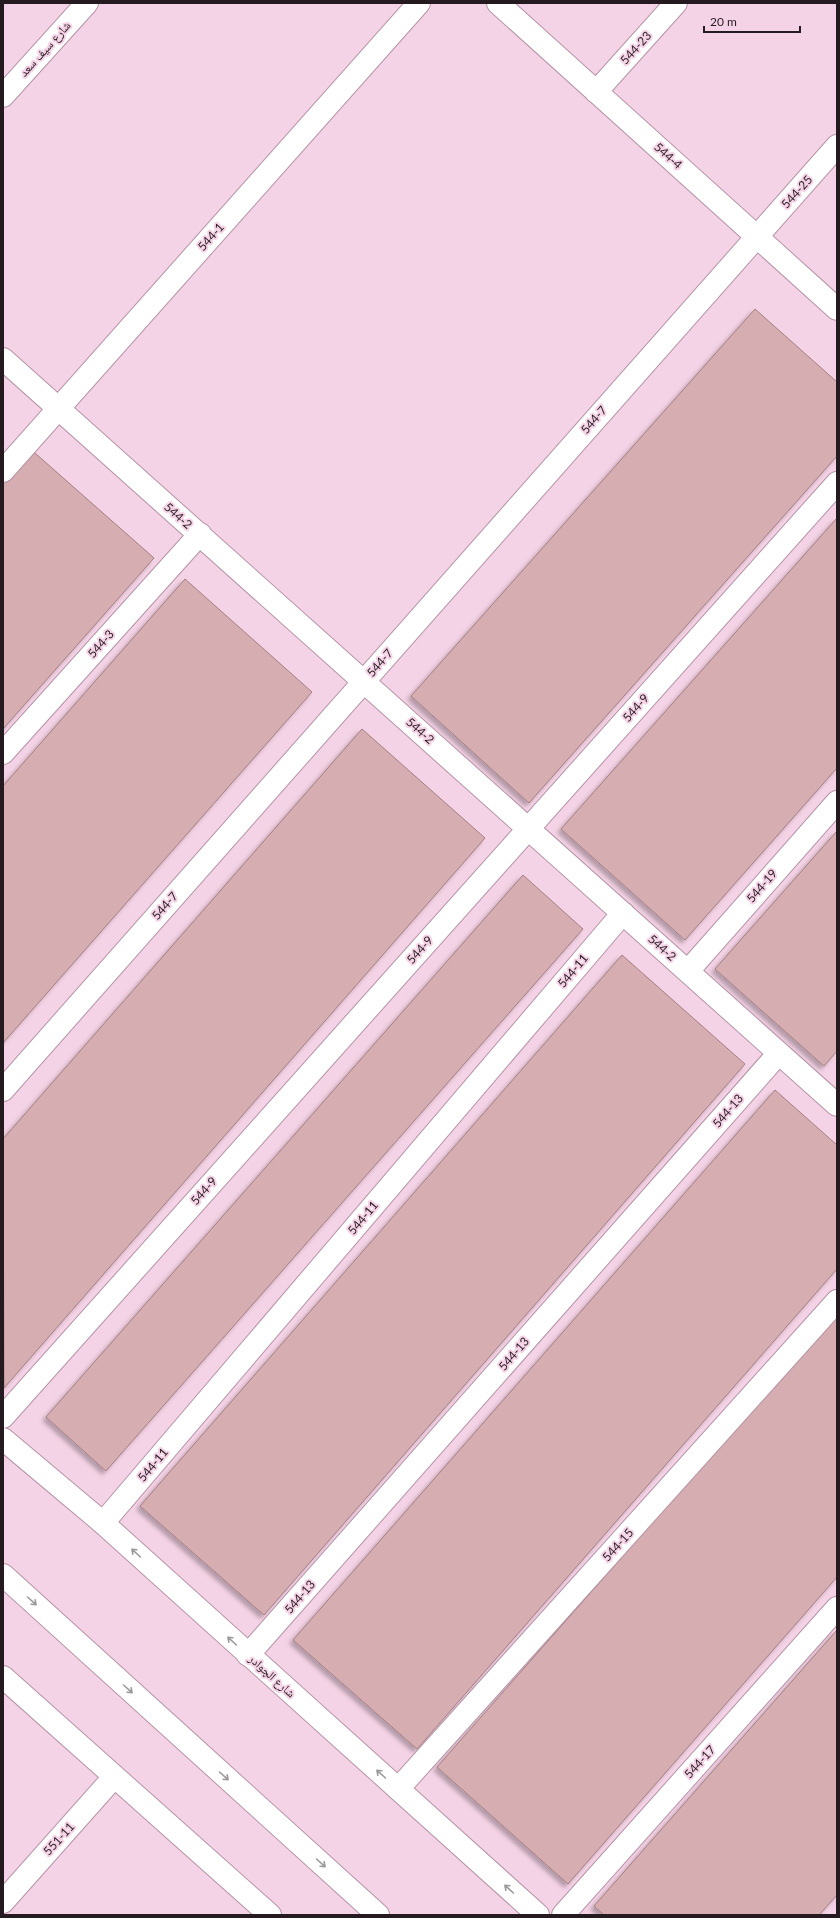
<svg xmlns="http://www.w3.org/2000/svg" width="840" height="1918" font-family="Lato,'Noto Naskh Arabic',sans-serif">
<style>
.building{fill:#d6aeb1;stroke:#a47f82;filter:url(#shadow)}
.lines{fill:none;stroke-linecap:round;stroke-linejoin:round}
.minor-casing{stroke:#b494a6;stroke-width:24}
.major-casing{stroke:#b494a6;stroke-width:24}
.minor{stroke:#fff;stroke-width:22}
.major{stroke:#fff;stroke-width:22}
.oneway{stroke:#9d989b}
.labels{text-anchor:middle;stroke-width:4;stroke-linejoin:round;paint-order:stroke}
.street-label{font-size:12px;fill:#261a21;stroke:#f5d3e6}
</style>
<defs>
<filter id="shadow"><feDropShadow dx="-3.5" dy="3.5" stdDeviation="2" flood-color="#0004"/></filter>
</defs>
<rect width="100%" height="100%" fill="#f5d3e6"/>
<path class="building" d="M755 309 837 382V456L529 803 411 696Z
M27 446 154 558 3 729V472Z
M837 518V768L685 940 561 829Z
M185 579 312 692 3 1043V786Z
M362 729 485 838 4 1388 3 1139Z
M837 831V1051L824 1066 715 969Z
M523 875 583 929 106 1471 46 1417Z
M622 955 745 1064 264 1615 140 1506Z
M775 1090 837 1145V1269L417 1749 293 1640Z
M836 1314 837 1315V1577L568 1884 437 1767Z
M837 1630V1895L819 1915H604L594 1906Z"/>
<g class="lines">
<defs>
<path id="minor" d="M498 3 837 309
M596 92 676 3
M3 96 87 3
M3 359 837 1105
M3 471 419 3
M3 753 200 534
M688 971 837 802
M3 1090 837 146
M3 1417 837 483
M103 1523 623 913
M248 1655 779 1053
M3 1677 270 1915
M398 1789 837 1301
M3 1902 114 1777
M563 1915 837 1608"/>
<path id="major" d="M3 1439 103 1523 538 1915
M3 1575 378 1915"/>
</defs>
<use href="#minor" class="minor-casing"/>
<use href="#major" class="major-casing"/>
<use href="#minor" class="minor"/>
<use href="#major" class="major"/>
</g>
<defs><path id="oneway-shaft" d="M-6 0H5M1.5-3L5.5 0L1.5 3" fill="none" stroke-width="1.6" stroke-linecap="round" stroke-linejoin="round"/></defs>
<g class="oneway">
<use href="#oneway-shaft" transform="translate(136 1553) rotate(-138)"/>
<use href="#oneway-shaft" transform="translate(32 1601) rotate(42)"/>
<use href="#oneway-shaft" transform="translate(232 1641) rotate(-138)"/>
<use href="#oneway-shaft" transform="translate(128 1689) rotate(42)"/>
<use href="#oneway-shaft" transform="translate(381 1774) rotate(-138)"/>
<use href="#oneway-shaft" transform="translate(224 1776) rotate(42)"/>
<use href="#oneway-shaft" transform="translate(321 1863) rotate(42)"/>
<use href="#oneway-shaft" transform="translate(509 1889) rotate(-138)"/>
</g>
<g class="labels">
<g class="street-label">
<text transform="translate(636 48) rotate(-48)" y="4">544-23</text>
<text transform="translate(45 49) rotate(-48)" y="4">شارع سيف سعد</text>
<text transform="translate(668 156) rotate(42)" y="4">544-4</text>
<text transform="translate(797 192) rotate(-48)" y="4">544-25</text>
<text transform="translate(211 237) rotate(-48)" y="4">544-1</text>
<text transform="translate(594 420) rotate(-49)" y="4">544-7</text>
<text transform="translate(178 516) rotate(42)" y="4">544-2</text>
<text transform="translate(101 644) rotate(-48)" y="4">544-3</text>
<text transform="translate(380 663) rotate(-49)" y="4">544-7</text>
<text transform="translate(636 708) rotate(-48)" y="4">544-9</text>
<text transform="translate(420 731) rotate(42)" y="4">544-2</text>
<text transform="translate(762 886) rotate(-49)" y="4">544-19</text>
<text transform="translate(165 906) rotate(-49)" y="4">544-7</text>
<text transform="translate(662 948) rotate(42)" y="4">544-2</text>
<text transform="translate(420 950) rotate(-48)" y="4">544-9</text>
<text transform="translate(573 971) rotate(-50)" y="4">544-11</text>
<text transform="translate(728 1111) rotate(-49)" y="4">544-13</text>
<text transform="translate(204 1191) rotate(-48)" y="4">544-9</text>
<text transform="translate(363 1218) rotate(-50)" y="4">544-11</text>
<text transform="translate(514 1354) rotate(-49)" y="4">544-13</text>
<text transform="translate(153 1465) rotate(-50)" y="4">544-11</text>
<text transform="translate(618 1545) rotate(-48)" y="4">544-15</text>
<text transform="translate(300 1597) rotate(-49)" y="4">544-13</text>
<text transform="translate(272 1676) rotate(42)" y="4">شارع الچوادر</text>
<text transform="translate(700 1762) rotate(-48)" y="4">544-17</text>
<text transform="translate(59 1839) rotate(-48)" y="4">551-11</text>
</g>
</g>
<rect width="840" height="1918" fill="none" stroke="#261a21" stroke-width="8"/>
<path d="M704 26v6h96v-6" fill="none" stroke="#261a21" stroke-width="2"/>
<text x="710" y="26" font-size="12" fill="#261a21" stroke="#f5d3e6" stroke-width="3" paint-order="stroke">20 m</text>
</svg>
